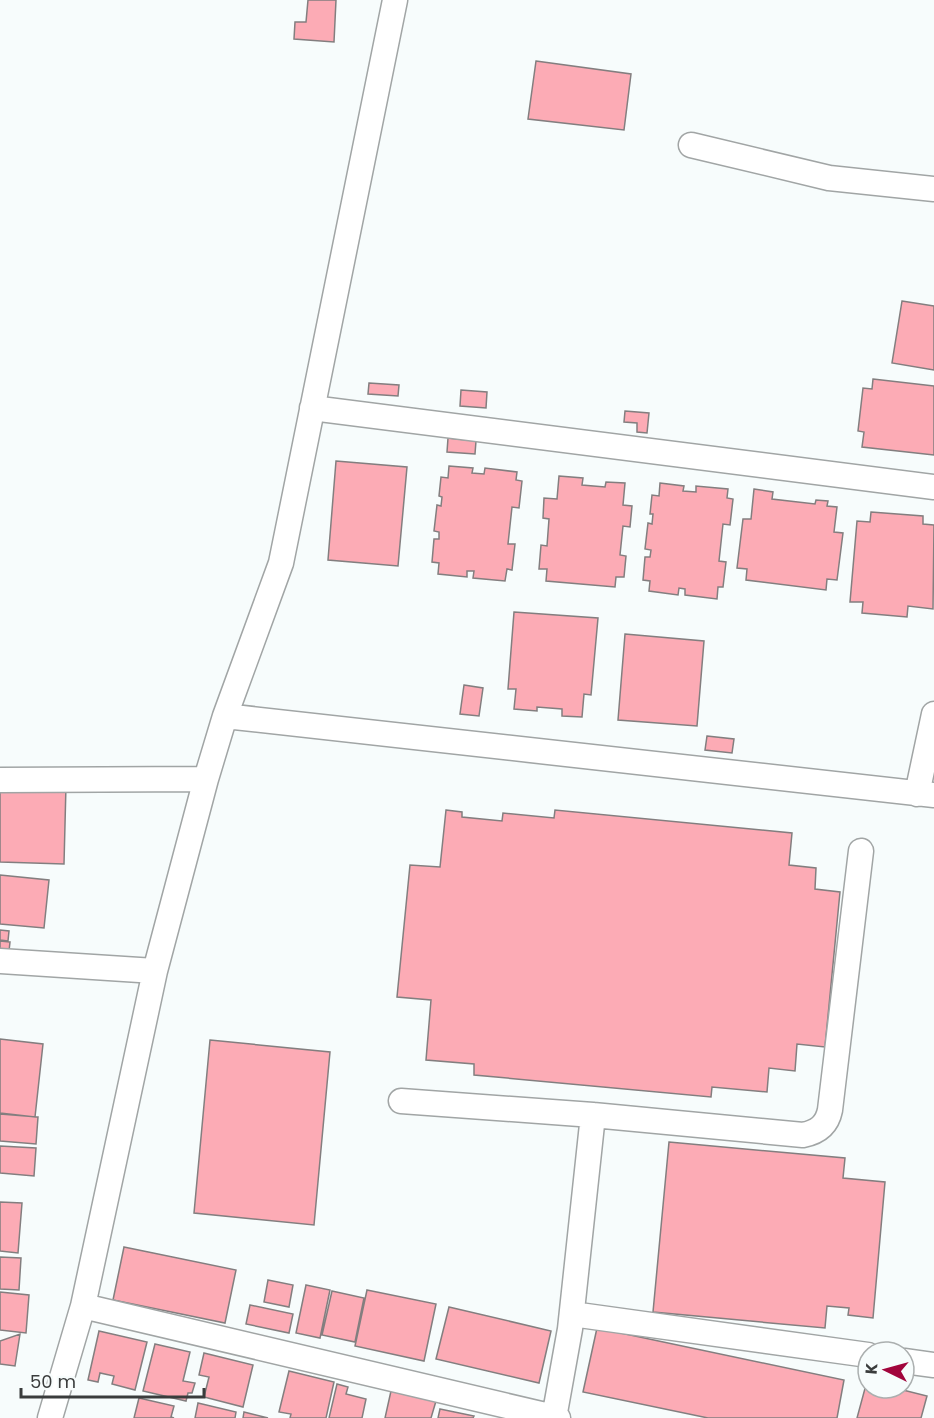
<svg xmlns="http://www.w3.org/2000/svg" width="934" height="1418" font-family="Poppins,sans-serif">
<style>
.building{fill:#fcabb5;stroke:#837e7f;stroke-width:1.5}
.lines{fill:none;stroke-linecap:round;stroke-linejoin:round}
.minor-casing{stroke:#a1a5a5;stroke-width:27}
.minor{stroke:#fff;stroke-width:24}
</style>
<rect width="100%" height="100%" fill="#f7fcfc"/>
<path class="building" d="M308 0H336L334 42 294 39 295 22H306Z
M536 61 631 74 624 130 528 119Z
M902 301 934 306V370L892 363Z
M873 379 934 386V455L862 447 864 432 858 431 863 388 872 389Z
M369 383 399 385 398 396 368 394Z
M461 390 487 392 486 408 460 406Z
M625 411 649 413 647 433 637 432V423L624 422Z
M448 438 476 441 475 454 447 452Z
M336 461 407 467 398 566 328 560Z
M449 466 473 468 472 473 484 474 485 468 517 472 516 480 522 481 519 508 512 507 508 544H515L512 570 507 569 505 581 473 578 474 571H467V577L438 574 439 563 432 562 434 539H439V532L434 531 437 505 441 506 442 497 439 496 441 477 448 478Z
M559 476 583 478 582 485 605 487 606 482 625 483 623 505 632 506 630 527 623 526 620 555 626 556 624 577H616L615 587 546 581 547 569H539L541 545 547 546 549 519 543 518 544 498 557 499Z
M660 483 684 486 683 491 696 492V486L728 489 727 498 733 499 730 525 723 524 719 561 726 562 723 587H718L717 599 685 595V589L679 588 678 595 649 591 650 581 643 580 645 557H650L651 550 645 549 648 523 652 524 653 514H650L652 495 659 496Z
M754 489 773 492 772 499 815 504 816 500 828 501 827 506 837 507 834 532 843 533 837 580 827 579 826 590 746 580 747 569 737 568 743 519H751Z
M871 512 923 516V524L934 525 933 609 908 606 907 617 862 613 863 602H850L857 521 870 522Z
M514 612 598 618 591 695 584 694 582 717 562 716V709L537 707V711L514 709 516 689H508Z
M625 634 704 641 697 726 618 720Z
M464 685 483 688 479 716 460 714Z
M707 736 734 739 732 753 705 750Z
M0 783 66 785 64 864 0 862Z
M446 810 462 812V817L502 821 503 813 554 818 555 810 792 833 789 865 816 868 815 889 840 892 825 1047 797 1044 795 1071 769 1068 767 1092 712 1087 711 1097 474 1075V1064L426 1060 431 1000 397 997 410 865 440 867Z
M0 875 49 880 44 928 0 924Z
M0 930 9 931 8 941 0 940Z
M0 941 10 942 9 951 0 950Z
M0 1039 43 1044 35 1117 0 1113Z
M210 1040 330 1052 314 1225 194 1213Z
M0 1114 38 1117 36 1144 0 1141Z
M669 1142 845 1158 843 1178 885 1182 873 1318 848 1315 849 1308 827 1306 825 1328 653 1312Z
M0 1146 36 1148 34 1176 0 1173Z
M0 1202 22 1203 18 1253 0 1251Z
M124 1247 236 1270 225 1323 113 1300Z
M0 1257 21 1258 19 1290 0 1289Z
M268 1280 293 1285 289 1307 264 1302Z
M306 1285 330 1290 320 1338 296 1333Z
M367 1290 436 1304 424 1361 355 1346Z
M332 1291 364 1298 355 1342 322 1335Z
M0 1292 29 1295 26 1333 0 1330Z
M250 1305 293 1314 289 1333 246 1324Z
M449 1307 551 1331 539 1383 436 1359Z
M597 1328 844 1380 837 1418H708L583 1392Z
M99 1331 147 1342 135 1390 112 1384 114 1376 100 1373 98 1382 88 1380Z
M20 1334 15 1366 0 1364V1341Z
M155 1344 190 1352 183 1381 195 1383 192 1393H188L186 1401 143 1391Z
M204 1353 253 1365 243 1407 204 1397 209 1377 199 1375Z
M289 1371 334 1382 326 1418H290L291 1414 279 1412Z
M867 1381H868V1388H895L927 1396 921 1418H857Z
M337 1384 348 1387 346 1394 366 1399 362 1418H329Z
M391 1391 436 1401 431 1418H385Z
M139 1398 174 1406 171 1417 174 1418H134Z
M198 1403 236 1412 235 1418H195Z
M440 1409 474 1416 473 1418H438Z
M244 1412 268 1418H243Z"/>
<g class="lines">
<defs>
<path id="minor" d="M691 145 829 178 934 189
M312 408 934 487
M225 716 934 795
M0 780 206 779
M917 794 934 714
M0 961 155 971
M401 1101 593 1115 803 1135C818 1132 827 1125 830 1110L861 851
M83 1306 558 1418
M572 1314 868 1355
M904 1361 934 1365
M50 1418 83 1306 155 971 206 779 225 716 281 563 395 0
M554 1418 570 1329 593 1115"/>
</defs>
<use href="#minor" class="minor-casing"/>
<use href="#minor" class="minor"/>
</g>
<g transform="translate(886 1370) rotate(275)"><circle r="28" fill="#f7fcfc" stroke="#abafaf" stroke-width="1.5"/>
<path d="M0-4.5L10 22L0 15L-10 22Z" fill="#a2053c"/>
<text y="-9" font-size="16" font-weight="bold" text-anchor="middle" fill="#3a3c3c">K</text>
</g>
<path d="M21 1388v9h183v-9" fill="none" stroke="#3a3c3c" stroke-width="3"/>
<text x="30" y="1388" font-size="18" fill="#3a3c3c" stroke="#f7fcfc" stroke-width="4.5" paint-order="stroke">50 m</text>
</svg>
